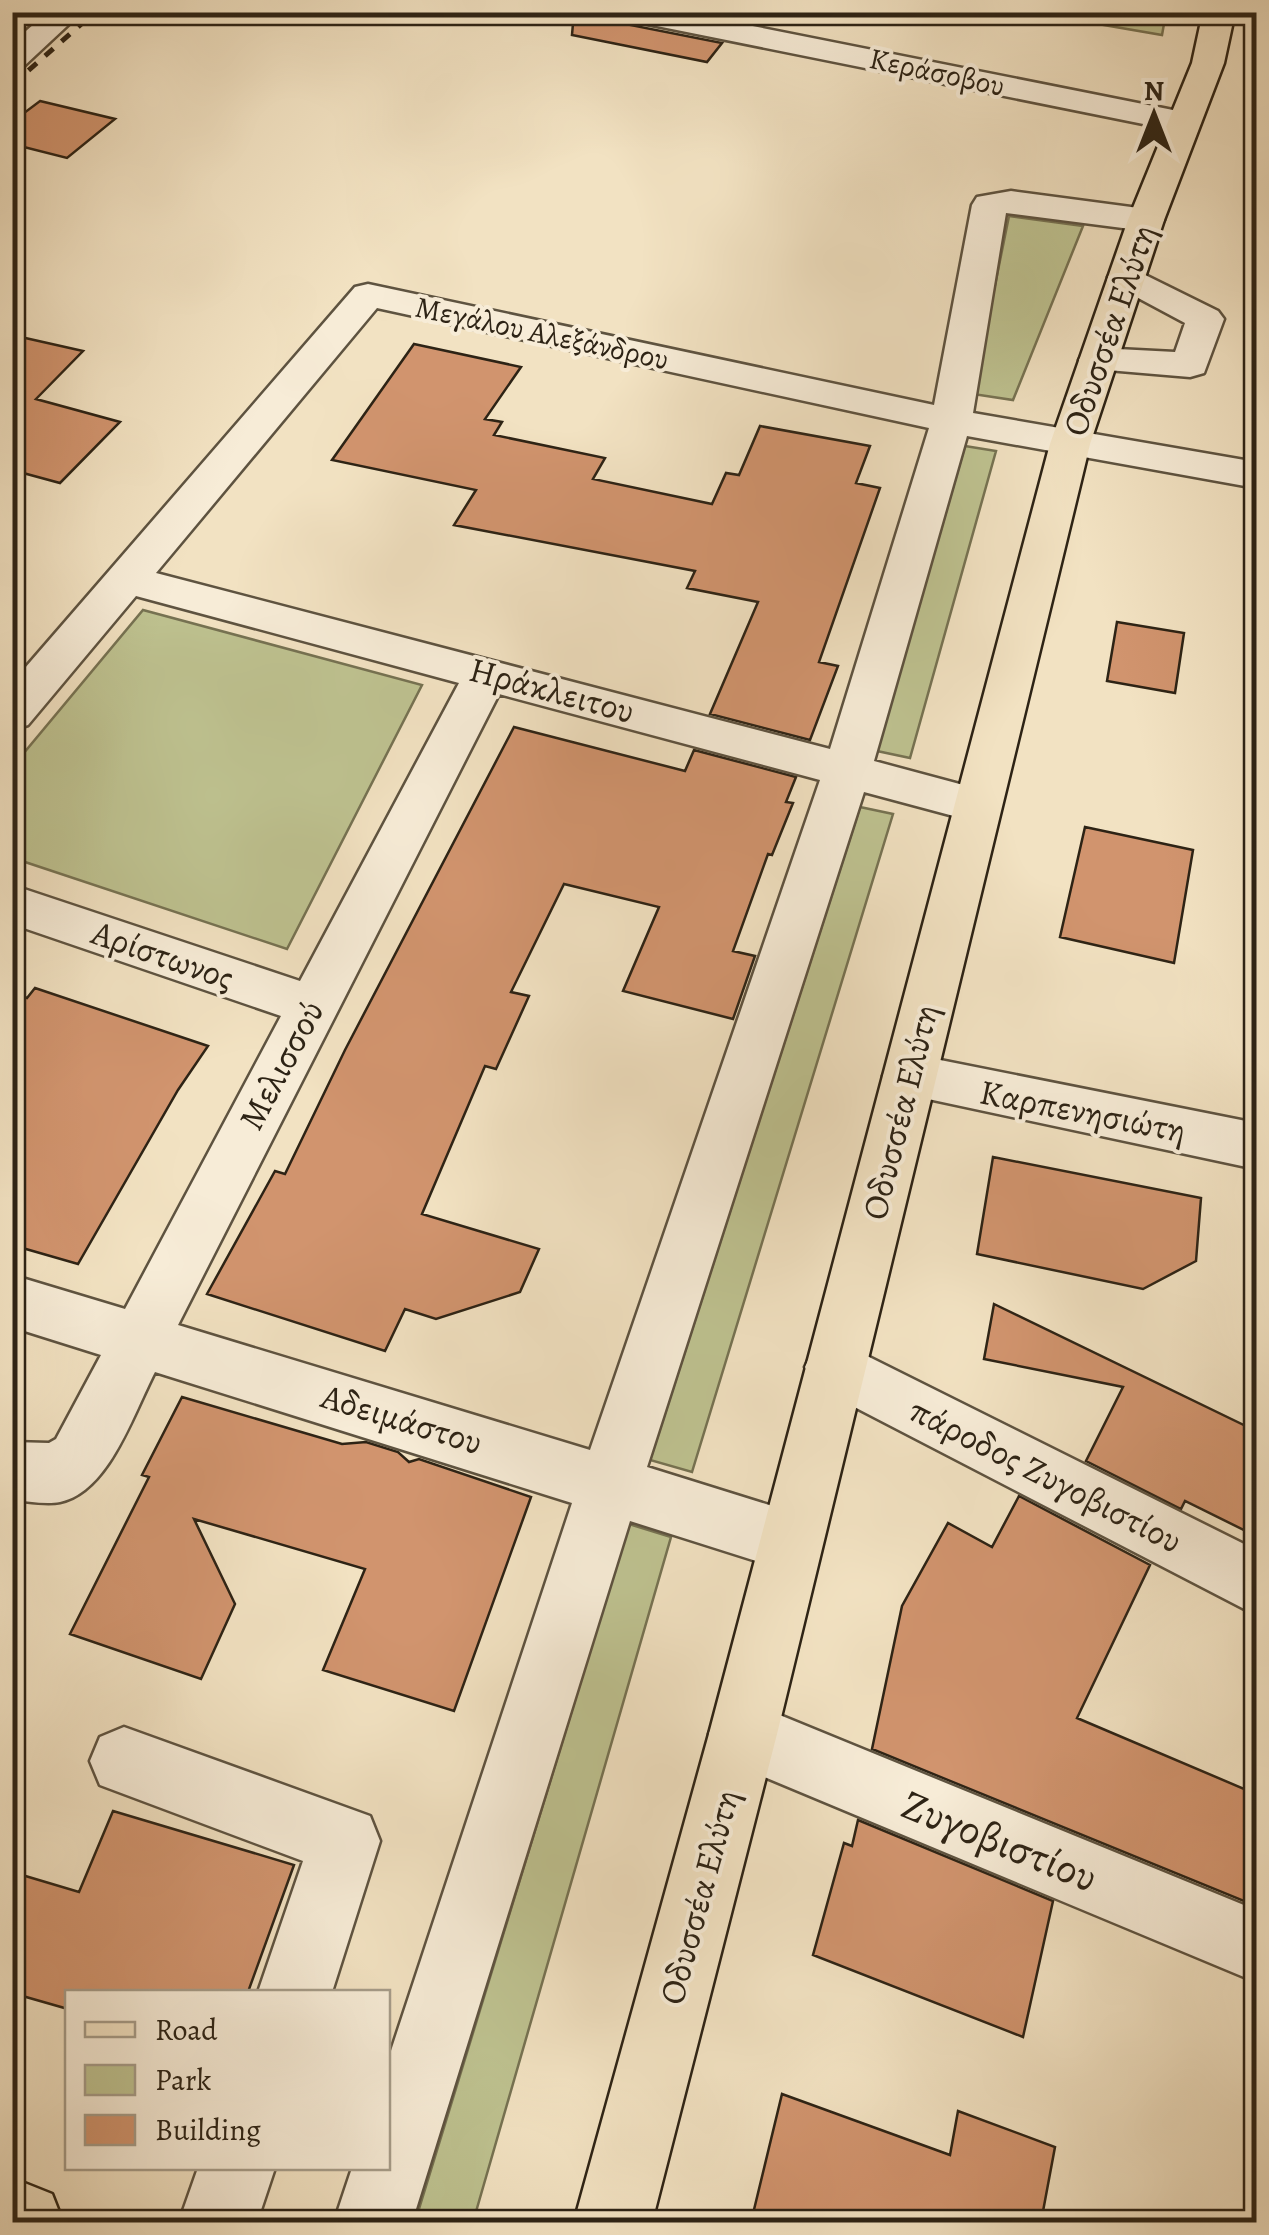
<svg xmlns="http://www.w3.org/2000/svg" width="1269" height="2235" font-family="Alegreya,serif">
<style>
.green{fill:#bec290;stroke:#767252;stroke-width:2.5}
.building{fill:#d1946e;stroke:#2d2315;stroke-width:2.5}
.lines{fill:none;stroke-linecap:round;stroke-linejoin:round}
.minor-casing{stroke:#5e5340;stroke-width:5}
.major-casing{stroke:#2d2315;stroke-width:5}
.minor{fill:#f7ecd7;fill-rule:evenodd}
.major{fill:#f2e2c2;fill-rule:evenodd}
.rail{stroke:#2d2315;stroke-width:5;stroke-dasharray:11 11;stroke-linecap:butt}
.labels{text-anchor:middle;stroke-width:8;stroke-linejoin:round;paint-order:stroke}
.far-street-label{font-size:30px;fill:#2d2315;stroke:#f7ecd7}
.street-label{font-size:35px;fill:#2d2315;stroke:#f7ecd7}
.near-street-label{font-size:42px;fill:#2d2315;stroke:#f7ecd7}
</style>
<rect width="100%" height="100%" fill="#f2e2c2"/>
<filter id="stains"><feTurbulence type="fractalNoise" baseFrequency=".002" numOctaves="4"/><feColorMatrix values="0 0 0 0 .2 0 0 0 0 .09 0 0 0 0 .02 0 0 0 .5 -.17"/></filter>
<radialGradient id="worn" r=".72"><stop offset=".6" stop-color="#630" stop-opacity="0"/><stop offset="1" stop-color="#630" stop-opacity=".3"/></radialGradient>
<path class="green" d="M1034 13 1166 12V13L1162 35Z
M1009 216 1083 226 1013 400 973 394Z
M965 446 996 451 910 758 877 751Z
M143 610 422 685 287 949 13 858V766Z
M860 807 893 814 692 1472 650 1460Z
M629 1524 671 1537 473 2222H415Z"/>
<path class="building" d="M574 12H614L620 23 722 43 707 62 572 35Z
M40 101 115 119 67 158 12 144V122Z
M12 335 83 351 36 399 120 422 60 483 12 470Z
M414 344 521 367 485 419 502 422 494 435 605 458 593 479 712 504 726 473 739 475 760 426 870 446 856 483 880 488 819 662 838 666 810 740 710 714 758 602 687 588 695 571 454 525 476 490 332 460Z
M1117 622 1184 633 1175 693 1107 681Z
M514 727 685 771 694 750 796 777 786 802 793 803 772 855 768 854 733 951 755 956 733 1019 623 991 659 907 564 884 511 992 529 996 496 1069 485 1066 422 1214 539 1249 520 1292 436 1319 405 1309 385 1351 207 1294 275 1171 285 1174 345 1050Z
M1085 827 1193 850 1174 963 1060 937Z
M35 988 208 1046 178 1090 78 1264 12 1245V993L27 998Z
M993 1157 1201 1198 1196 1261 1143 1289 977 1254Z
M994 1304 1256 1431V1536L1185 1501 1181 1509 1086 1461 1123 1387 984 1359Z
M182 1397 342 1444 366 1442 398 1452 409 1462 419 1459 531 1497 454 1711 323 1670 365 1569 194 1519 235 1604 201 1679 70 1634 149 1477 142 1475Z
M1019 1496 1150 1565 1077 1718 1256 1794V1906L872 1749 902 1606 948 1523 992 1547Z
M113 1811 294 1865 248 1992H68V2009L12 1993V1872L79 1892Z
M858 1820 1053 1901 1023 2037 813 1955 844 1843 852 1846Z
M782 2094 950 2155 958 2111 1055 2147 1041 2222H751Z"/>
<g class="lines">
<defs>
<path id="minor" d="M48 12H82L23 67 12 70V43Z
M617 12H682L1183 112 1195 115 1200 122 1195 129 1183 132 632 21 621 19Z
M1011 191 1146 209 1159 212 1164 220 1159 228 1146 231 1006 213 973 413 1256 462V488L967 436 874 761 993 793 1000 805 993 817 976 822 864 792 647 1467 814 1519 823 1541 814 1563 791 1572 630 1521 412 2222H334L352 2168H388V2060L572 1503 155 1372C134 1412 109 1492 60 1502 46 1505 27 1501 12 1500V1442L49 1443 56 1439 101 1355 12 1327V1275L125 1309 281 1016 12 924V885L300 981 459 683 136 596 28 725 12 730V683L355 287 368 284 934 405 972 205 977 197ZM377 308 929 428 830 749 156 573ZM499 694 820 780 590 1450 178 1325Z
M1127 266 1218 311 1224 319 1204 373 1190 377 1084 368 1079 360 1084 352 1098 348 1175 352 1185 323 1114 285 1108 277 1114 269Z
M910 1054 1256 1123V1169L891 1091 883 1076 891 1061Z
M835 1340 1256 1550V1615L814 1386 805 1367 814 1348Z
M743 1700 1256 1910V1982L719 1758 709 1734 719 1710Z
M124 1727 370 1816 380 1841 332 1992H258L303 1861 100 1785 90 1761 100 1737Z
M198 2168H275L257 2222H179Z"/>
<path id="major" d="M1203 12H1235L1224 63 1164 220 1090 444 777 1734 652 2222H574L709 1734 1050 444 1128 220 1192 63Z
M12 2178 52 2194 63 2222H12Z"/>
</defs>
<use href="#minor" class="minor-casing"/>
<use href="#major" class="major-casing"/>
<use href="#minor" class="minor"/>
<use href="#major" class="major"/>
<path class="rail" d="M12 85 95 12"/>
</g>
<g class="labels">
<g class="far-street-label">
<text transform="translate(937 72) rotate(12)" y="10">Κεράσοβου</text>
<text transform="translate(542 333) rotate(12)" y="10">Μεγάλου Αλεξάνδρου</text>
</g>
<g class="street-label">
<text transform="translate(1109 330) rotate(-71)" y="12">Οδυσσέα Ελύτη</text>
<text transform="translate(552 690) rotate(15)" y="12">Ηράκλειτου</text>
<text transform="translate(163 955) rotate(19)" y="12">Αρίστωνος</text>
<text transform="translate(281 1065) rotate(-62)" y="12">Μελισσού</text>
<text transform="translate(1083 1111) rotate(11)" y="12">Καρπενησιώτη</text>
<text transform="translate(900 1112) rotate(-76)" y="12">Οδυσσέα Ελύτη</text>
<text transform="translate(402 1419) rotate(17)" y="12">Αδειμάστου</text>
<text transform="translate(1046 1475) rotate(27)" y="12">πάροδος Ζυγοβιστίου</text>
<text transform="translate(699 1897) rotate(-75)" y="12">Οδυσσέα Ελύτη</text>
</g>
<g class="near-street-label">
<text transform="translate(1000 1840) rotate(22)" y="15">Ζυγοβιστίου</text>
</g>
</g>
<rect width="1269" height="2235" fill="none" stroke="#f2e2c2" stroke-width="50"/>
<rect x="15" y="15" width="1239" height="2205" fill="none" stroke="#2d2315" stroke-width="5"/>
<rect x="25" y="25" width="1219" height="2185" fill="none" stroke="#2d2315" stroke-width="2.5"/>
<rect x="65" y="1990" width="325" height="180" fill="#f7ecd7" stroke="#a69c89" stroke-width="2.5"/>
<rect x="85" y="2022" width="50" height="15" fill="#f2e2c2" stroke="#a69c89" stroke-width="2.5"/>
<text x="155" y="2040" font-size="30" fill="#2d2315">Road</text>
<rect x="85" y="2065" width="50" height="30" fill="#bec290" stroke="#a69c89" stroke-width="2.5"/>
<text x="155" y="2090" font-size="30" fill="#2d2315">Park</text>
<rect x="85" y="2115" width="50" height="30" fill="#d1946e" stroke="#a69c89" stroke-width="2.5"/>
<text x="155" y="2140" font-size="30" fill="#2d2315">Building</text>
<g transform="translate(1154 115)" stroke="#f7ecd7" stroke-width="8" paint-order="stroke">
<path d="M0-8L18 38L0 25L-18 38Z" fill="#2d2315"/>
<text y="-15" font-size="28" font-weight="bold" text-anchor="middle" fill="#2d2315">N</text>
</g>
<rect width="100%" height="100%" filter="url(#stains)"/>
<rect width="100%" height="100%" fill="url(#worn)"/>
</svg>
